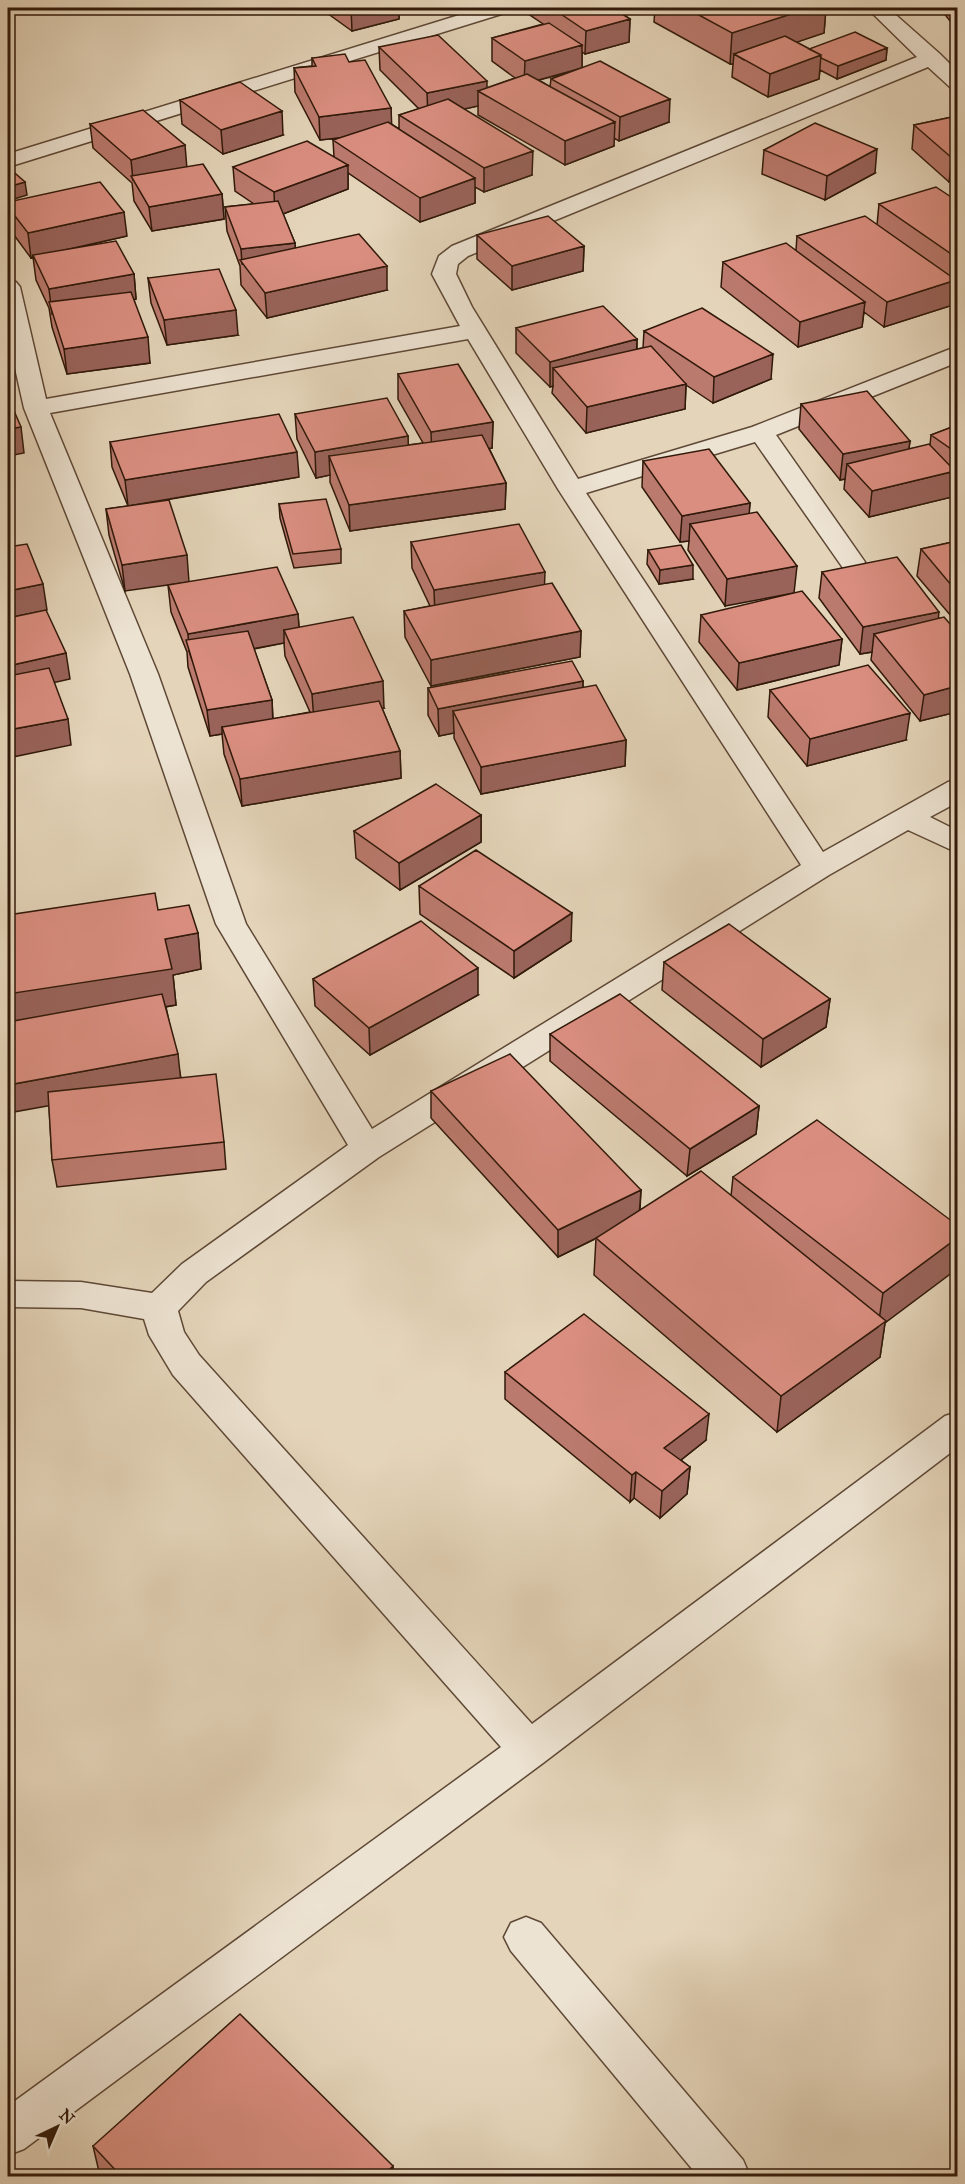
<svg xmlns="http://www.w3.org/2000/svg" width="965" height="2184" font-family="'IM FELL Great Primer',serif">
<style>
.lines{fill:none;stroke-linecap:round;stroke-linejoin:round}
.minor-casing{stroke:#5e4836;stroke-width:3}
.minor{fill:#ede3d2;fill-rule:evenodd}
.wall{fill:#bb7a6e;stroke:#31190a;stroke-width:1.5;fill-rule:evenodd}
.shaded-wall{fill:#99635a;stroke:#31190a;stroke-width:1.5}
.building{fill:#da8e80;stroke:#31190a;stroke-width:1.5}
</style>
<rect width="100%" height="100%" fill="#e4d4b9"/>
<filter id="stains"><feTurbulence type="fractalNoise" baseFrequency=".00333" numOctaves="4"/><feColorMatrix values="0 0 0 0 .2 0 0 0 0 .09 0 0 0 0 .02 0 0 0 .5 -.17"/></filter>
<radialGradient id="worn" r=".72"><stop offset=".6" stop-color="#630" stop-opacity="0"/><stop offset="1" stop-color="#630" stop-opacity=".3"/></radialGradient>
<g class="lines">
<defs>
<path id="minor" d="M482 8H511L508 12 8 167V154Z
M867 8H888L940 54 958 72V90L951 88 928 67 468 256 458 264 456 274 472 307 578 479 752 427 958 346V362L776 435 865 562 861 568 852 570 843 568 755 442 586 493 823 852 948 782 958 780V802L930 817 958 831V853L908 830 829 875 379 1157 206 1282 178 1311 184 1332 199 1355 532 1724 945 1416 958 1412V1447L543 1763 24 2149 8 2155V2106L501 1747 173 1375 149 1335 144 1319 81 1308 8 1307V1281L81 1282 152 1293 182 1264 348 1145 216 924 130 674 24 408 8 337V280L16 282 20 287 46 399 460 326 432 274 439 256 452 246 917 57ZM468 339 558 489 801 865 372 1129 246 924 158 674 50 413Z
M526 1917 541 1923 743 2160 750 2176H698L511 1951 504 1937 511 1923Z"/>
</defs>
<use href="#minor" class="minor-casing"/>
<use href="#minor" class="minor"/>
</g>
<path class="wall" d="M320 8H399V19L352 31Z
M527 8H613L630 19 629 42 585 54 582 52V68L669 122 619 141 614 138V146L565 165 478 115V106L464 109 532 175 484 192 475 187V203L420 222 348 173V189L283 214 295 243V248L387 290 267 318 241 285 240 266 227 231 225 207 254 204 235 191 233 167 334 157 333 140 340 138 320 140 295 92 294 68 312 66V58L349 62 391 108V124L399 129V115L419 109 380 70 379 47 487 88 515 78 492 61V38L543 24 527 13ZM570 72 551 79 550 87 539 80Z
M655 8H826L824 33 796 42 809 49 887 48 886 60 837 79 820 70 819 79 768 97 732 77 733 64H730L654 22Z
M940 8H957V20L950 21Z
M957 41V56L956 54Z
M180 100 283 135 223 154 182 124Z
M957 116V180L949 182 912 149 914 125Z
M90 124 187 167 222 194 224 219 152 231 134 201 132 183 93 148Z
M764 150 875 173 825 200 762 174Z
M957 201V285L956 284 953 305 884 327 864 312 862 327 798 347 721 287 723 262 796 250 797 236 877 225 879 204Z
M8 207 127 236 75 248 134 274 136 299 134 300 150 363 67 374 52 327 49 308 36 280 33 257 31 258 8 227Z
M477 235 584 246 583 271 512 290 477 259Z
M148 278 238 335 167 345 151 303Z
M516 328 637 339V349L643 348 644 331 771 379 713 403 686 385 685 409 586 433 552 393 553 386 550 387 516 353Z
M398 374 493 422 492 448H489L506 483 505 509 350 531 330 482V475L316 478 297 439 295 414 408 436V445L423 443 398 399Z
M801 404 910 441 909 449 930 445 931 435 957 425V482L954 479 952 497 869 517 844 489 845 479 840 480 799 429Z
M110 442 299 477 148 503 125 591 109 535 106 509 128 506 112 467Z
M643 461 750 503 749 513 725 606 688 550 689 541 680 542 642 487Z
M279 504 341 549V563L294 568 280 518Z
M957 541V623L917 576 921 549Z
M411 542 544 585 581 631 580 657 431 686 405 637 404 611 430 606 412 568Z
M648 550 693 579 659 584 647 564Z
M822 572 939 618 957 632V712L920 721 871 660 872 652 860 654 819 598Z
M168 585 298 614 299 627 384 708H382L400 751 401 778 242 806 224 754 222 734 210 736 188 667 187 652 171 612ZM284 643 285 656 310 712 273 719 272 700 254 649Z
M701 615 842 639 839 665 737 690 699 642Z
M583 681V687L626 740 625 766 481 794 454 738V733L439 736 428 715V688Z
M770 690 906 740 807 766 768 717Z
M481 815V842L400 890 356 858 354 831Z
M419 886 571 941 514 978 420 914Z
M158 910 198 933 201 969 173 975 176 1005 166 1007 181 1078 224 1142 226 1169 57 1187 52 1160 49 1106Z
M664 962 830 999 826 1027 761 1067 662 990Z
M313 979 478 995 370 1055 315 1006Z
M550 1034 759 1106 756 1134 687 1176 550 1061Z
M431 1091 641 1190 640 1210 731 1196 733 1177 957 1225 885 1323 880 1357 777 1432 594 1275 596 1238H597L558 1257 431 1118Z
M505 1372 706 1440 681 1460 690 1467 687 1494 660 1518 634 1498 630 1502 505 1399Z
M93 2146 394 2176H100Z"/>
<path class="shaded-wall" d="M351 8H399V19L352 31Z
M803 8H826L824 33 744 60 734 54 733 64H730L732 33Z
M630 19 629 42 585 54 586 31Z
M582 45V68L524 84 525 61Z
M887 48 886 60 837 79 838 66Z
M821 55 819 79 768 97 770 74Z
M487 81V96L478 91V106L428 117 427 93Z
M670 99 669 122 619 141 620 117Z
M391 108 392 132 320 140 319 117Z
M8 111 10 134H8Z
M282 111 283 135 223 154 221 130Z
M615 122 614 146 565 165V141Z
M185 145 187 169 133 180 131 160Z
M877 149 875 173 825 200 827 176Z
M533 151 532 175 484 192V168Z
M957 157V180L949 182 952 158Z
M348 165V189L275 217 274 192Z
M475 178V203L420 222V198Z
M25 182 27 195 8 201V187Z
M222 194 224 219 152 231 149 207Z
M124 212 127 236 34 257 33 255V257L31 258 28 233Z
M295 243 296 268 242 264 241 249Z
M584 246 583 271 512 290V266Z
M387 266V290L267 318 265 293Z
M134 274 136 299 52 314 49 289Z
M956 280 953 305 884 327 887 302Z
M865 302 862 327 798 347 800 322Z
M236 310 238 335 167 345 164 320Z
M148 337 150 363 67 374 64 349Z
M637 339 636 365 553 368V386L550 387V362Z
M773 354 771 379 713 403 714 377Z
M686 384 685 409 586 433 587 407Z
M493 422 492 448 432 458 431 432Z
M21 427 24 453 8 456V429Z
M408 436 409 462 329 456 330 475 316 478 315 452Z
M910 441 906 467 847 464 845 479 840 480 843 454Z
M297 452 299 477 128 506 125 480Z
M955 471 952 497 869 517 872 491Z
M506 483 505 509 350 531 349 505Z
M750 503 748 529 690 524 689 541 680 542 682 516Z
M187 555 189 582 125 591 122 565Z
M693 565V579L659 584 660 570Z
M797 566 794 593 725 606 727 579Z
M545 572 544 598 435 616 434 590Z
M43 584 47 610 8 618V591Z
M939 612 936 639 874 634 872 652 860 654 863 627Z
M298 614 300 640 284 630V643L192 660 189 651 188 634Z
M581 631 580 657 431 686V660Z
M842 639 839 665 737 690 739 663Z
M66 653 70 679 8 693V666Z
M383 681 384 708 314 721 312 694Z
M583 681 582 708 453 711 454 733 439 736 438 709Z
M957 686V712L920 721 924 695Z
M272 700 273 726 222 727V734L210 736 207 710Z
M910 713 906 740 807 766 810 739Z
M68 719 71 745 8 758V730Z
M626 740 625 766 481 794V767Z
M400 751 401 778 242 806 240 779Z
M481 815V842L400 890 399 863Z
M572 913 571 941 514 978V951Z
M198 933 201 969 173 975 176 1005 8 1031V994L165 939Z
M478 968V995L370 1055 369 1028Z
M830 999 826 1027 761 1067 763 1039Z
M178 1054 181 1082 8 1113V1085Z
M759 1106 756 1134 687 1176 690 1149Z
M641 1190 639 1217 558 1257V1230Z
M957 1238V1269L885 1323 880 1357 777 1432 781 1396 878 1327 883 1293Z
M709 1414 706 1440 662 1475 664 1448Z
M690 1467 687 1494 660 1518 662 1491Z
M636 1472 634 1498 630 1502 632 1475Z
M393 2166 394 2176H383Z"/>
<path class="building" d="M552 8H613L630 19 586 31Z
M686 8H810L732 33Z
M549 23 582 45 525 61 492 38Z
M855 32 887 48 838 66 821 58V55L809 49Z
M438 35 487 81 427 93 379 47Z
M785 36 821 55 770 74 734 54Z
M345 54 349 62 365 60 391 108 319 117 294 68 316 66 312 58Z
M600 61 670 99 620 117 551 79Z
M527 74 615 122 565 141 478 91Z
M240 82 282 111 221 130 180 100Z
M448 99 533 151 484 168 399 115Z
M143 110 185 145 131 160 90 124Z
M957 116V157L952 158 914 125Z
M388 122 475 178 420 198 333 140Z
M815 123 877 149 827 176 764 150Z
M307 141 348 165 274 192 233 167Z
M203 164 222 194 149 207 131 176Z
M8 167 25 182 8 187Z
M100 182 124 212 28 233 8 207V202Z
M936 187 957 201V258L879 204Z
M278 201 295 243 241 249 225 207Z
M548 216 584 246 512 266 477 235Z
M865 216 956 280 887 302 797 236Z
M359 234 387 266 265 293 240 260Z
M116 241 134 274 49 289 33 255Z
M786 243 865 302 800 322 723 262Z
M219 269 236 310 164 320 148 278Z
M131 292 148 337 64 349 49 302Z
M603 306 637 339 550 362 516 328Z
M702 308 773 354 714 377 644 331Z
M651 346 686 384 587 407 553 368Z
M458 364 493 422 431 432 398 374Z
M867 391 910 441 843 454 801 404Z
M8 397 21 427 8 429Z
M387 398 408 436 315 452 295 414Z
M279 414 297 452 125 480 110 442Z
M957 425V453L931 435Z
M482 435 506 483 349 505 329 456Z
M929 444 955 471 872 491 847 464Z
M709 449 750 503 682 516 643 461Z
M326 499 341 549 293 554 279 504Z
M169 500 187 555 122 565 106 509Z
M757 512 797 566 727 579 690 524Z
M519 524 545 572 434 590 411 542Z
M957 541V592L921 549Z
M27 544 43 584 8 591V547Z
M681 545 693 565 660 570 648 550Z
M897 557 939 612 863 627 822 572Z
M277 567 298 614 188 634 168 585Z
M552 583 581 631 431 660 404 611Z
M802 591 842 639 739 663 701 615Z
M46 610 66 653 8 666V618Z
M353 617 383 681 312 694 284 630Z
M944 617 957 632V686L924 695 874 634Z
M248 631 272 700 207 710 186 640Z
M572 661 583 681 438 709 428 688Z
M868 665 910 713 810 739 770 690Z
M49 668 68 719 8 730V676Z
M596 685 626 740 481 767 453 711Z
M379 701 400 751 240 779 222 727Z
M436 784 481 815 399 863 354 831Z
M476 850 572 913 514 951 419 886Z
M155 893 158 910 189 905 198 933 165 939 172 969 8 994V915Z
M421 921 478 968 369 1028 313 979Z
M729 924 830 999 763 1039 664 962Z
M162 994 178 1054 8 1085V1022Z
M620 994 759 1106 690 1149 550 1034Z
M510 1054 641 1190 558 1230 431 1091Z
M216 1074 224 1142 52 1160 48 1092Z
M817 1120 957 1225V1238L883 1293 733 1177Z
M701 1171 886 1321 781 1396 596 1238Z
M584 1314 709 1414 664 1448 690 1467 662 1491 636 1472 632 1475 505 1372Z
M240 2014 393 2166 383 2176H121L93 2146Z"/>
<rect width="965" height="2184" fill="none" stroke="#e4d4b9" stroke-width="30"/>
<rect x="9" y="9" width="947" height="2166" fill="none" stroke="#31190a" stroke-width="3"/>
<rect x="15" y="15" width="935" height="2154" fill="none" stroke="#31190a" stroke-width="1.5"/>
<g transform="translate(57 2127) rotate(44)" stroke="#ede3d2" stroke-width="4.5" paint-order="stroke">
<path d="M0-4.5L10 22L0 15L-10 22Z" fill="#31190a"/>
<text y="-9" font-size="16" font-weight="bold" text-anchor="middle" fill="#31190a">N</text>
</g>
<rect width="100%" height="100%" filter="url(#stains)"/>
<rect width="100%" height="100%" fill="url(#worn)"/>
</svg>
